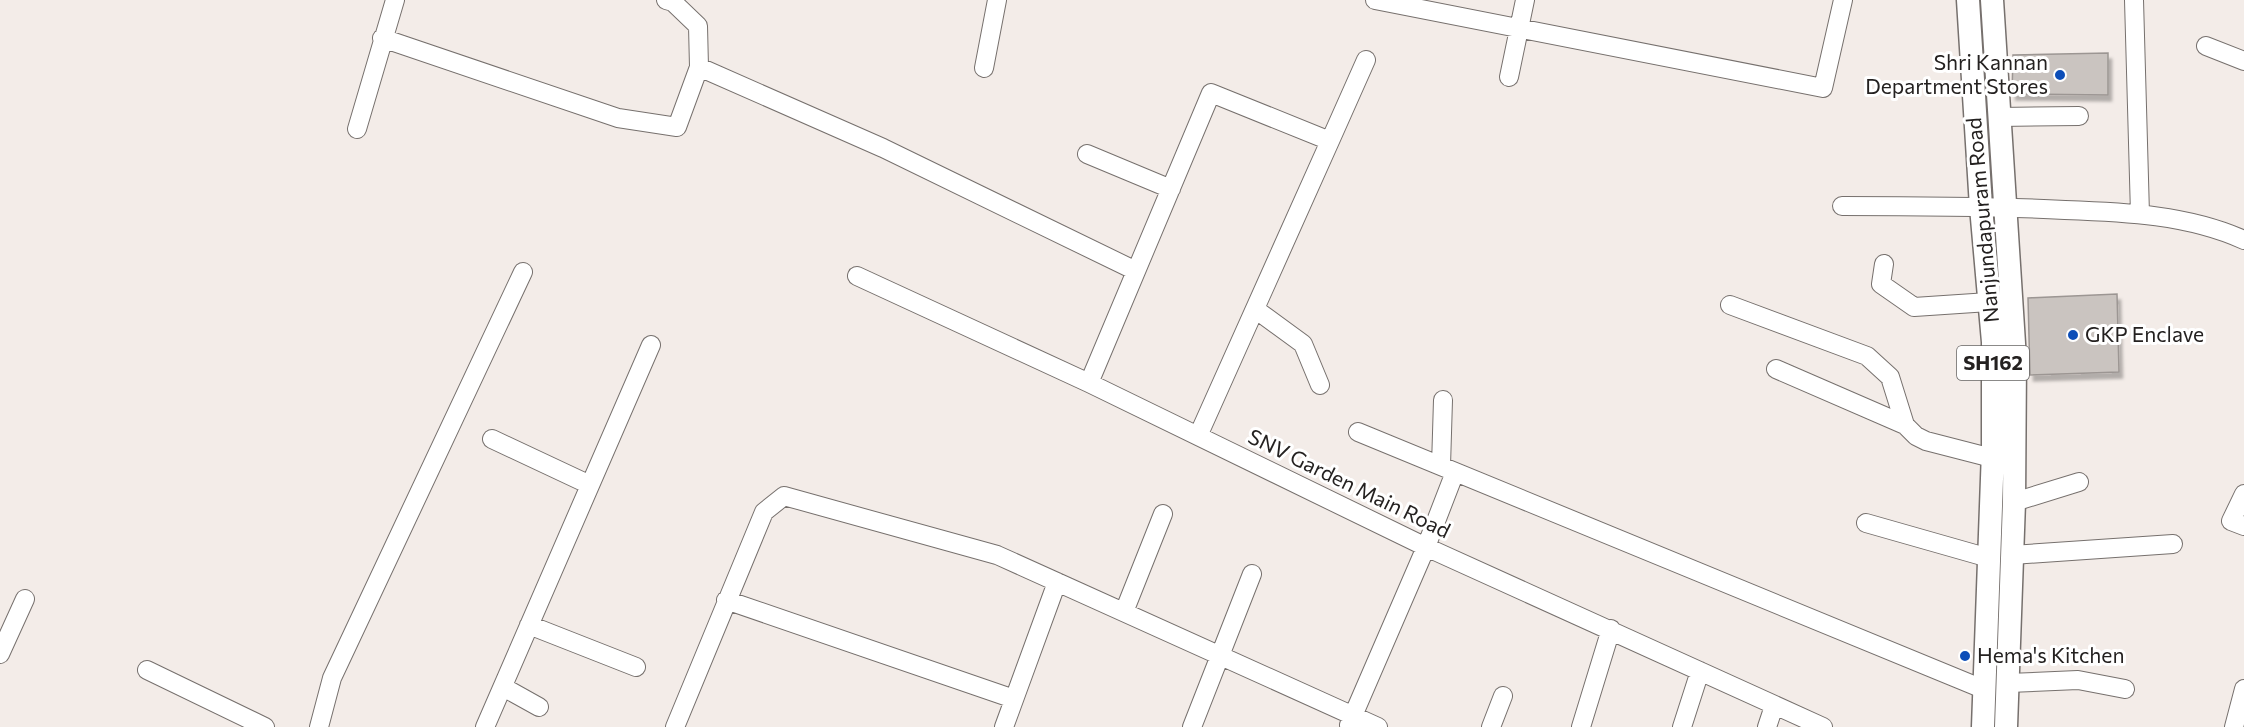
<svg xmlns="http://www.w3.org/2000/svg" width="2244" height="727" font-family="Commissioner,sans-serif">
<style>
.building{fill:#cac4c0;stroke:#9c9693;stroke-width:1.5;filter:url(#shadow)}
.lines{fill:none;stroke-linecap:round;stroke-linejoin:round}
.minor-casing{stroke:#76706d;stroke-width:20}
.major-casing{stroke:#76706d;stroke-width:25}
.minor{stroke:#fff;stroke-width:18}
.major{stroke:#fff;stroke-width:22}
.poi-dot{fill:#0d4eb8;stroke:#fff;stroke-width:2}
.labels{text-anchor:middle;stroke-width:6;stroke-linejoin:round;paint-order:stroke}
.shield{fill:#fff;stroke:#666463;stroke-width:1.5}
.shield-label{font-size:20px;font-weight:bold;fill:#242120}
.poi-label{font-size:21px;fill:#242120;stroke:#fff;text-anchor:start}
.street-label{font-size:21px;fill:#242120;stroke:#fff}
</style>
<defs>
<filter id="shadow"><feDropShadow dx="3.5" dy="6" stdDeviation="1.5" flood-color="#0004"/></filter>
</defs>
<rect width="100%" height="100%" fill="#f3ece8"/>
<path class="building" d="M2108 53V95L2012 94 2013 55Z
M2117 294 2119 372 2030 375 2028 298Z"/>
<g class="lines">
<defs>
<path id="minor" d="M1375 0 1823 88 1843 0
M2134 0 2140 214
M382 38 618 118 677 127 699 67 698 26 673 2 666 0
M2206 46 2244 61
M699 67 883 148 1136 271
M984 68 997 0
M1509 77 1525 0
M1998 117 2079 116
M357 129 395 0
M1087 154 1171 189
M1842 206C1917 206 1991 206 2065 210 2125 212 2189 215 2244 240
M1884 264 1881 284 1914 307 1989 302
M857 276 1089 383 1426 547 1823 727
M1730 305 1867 356 1890 377 1905 425 1916 436 1926 441 1992 458
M1255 309 1303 344 1320 385
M1776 369 1905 425
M1089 383 1211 93 1330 141 1366 60
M1358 432 1983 689
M1198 436 1330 141
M492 439 590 485
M1441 466 1443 400
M2244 494 2231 521 2244 526
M2014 502 2079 482
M1866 523 1989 558
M2012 555 2173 544
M726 600 1014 699
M1124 612 1163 514
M529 625 636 667
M0 654 25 599
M147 670 265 727
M2008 683 2078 680 2125 689
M503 687 539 707
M1349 725 1426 547 1455 472
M319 727 332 678 523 272
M485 727 651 345
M675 727 764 512 784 496 997 555 1378 727
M1004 727 1057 582
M1192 727 1252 574
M1491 727 1503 696
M1581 727 1611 629
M1682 727 1700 671
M1767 727 1774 706
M2234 727 2244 689"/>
<path id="major" d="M1968 0 1981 207 1993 342V451L1983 727
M1992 0 2015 359 2014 502 2006 727"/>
</defs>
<use href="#minor" class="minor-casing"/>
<use href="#major" class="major-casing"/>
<use href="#minor" class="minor"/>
<use href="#major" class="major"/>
</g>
<g class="poi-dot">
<circle cx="2060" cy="75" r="6"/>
<circle cx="2073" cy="335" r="6"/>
<circle cx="1965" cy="656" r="6"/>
</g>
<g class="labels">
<rect class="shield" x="1957" y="346" width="72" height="34" rx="4.5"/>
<g class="shield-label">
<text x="1993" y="370">SH162</text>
</g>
<g class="poi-label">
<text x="2048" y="70" text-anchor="end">Shri Kannan<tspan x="2048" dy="24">Department Stores</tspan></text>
<text x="2085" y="342">GKP Enclave</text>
<text x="1977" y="663">Hema's Kitchen</text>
</g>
<g class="street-label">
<text transform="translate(1983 220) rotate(-95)" y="7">Nanjundapuram Road</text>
<text transform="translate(1349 484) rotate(26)" y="7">SNV Garden Main Road</text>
</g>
</g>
</svg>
